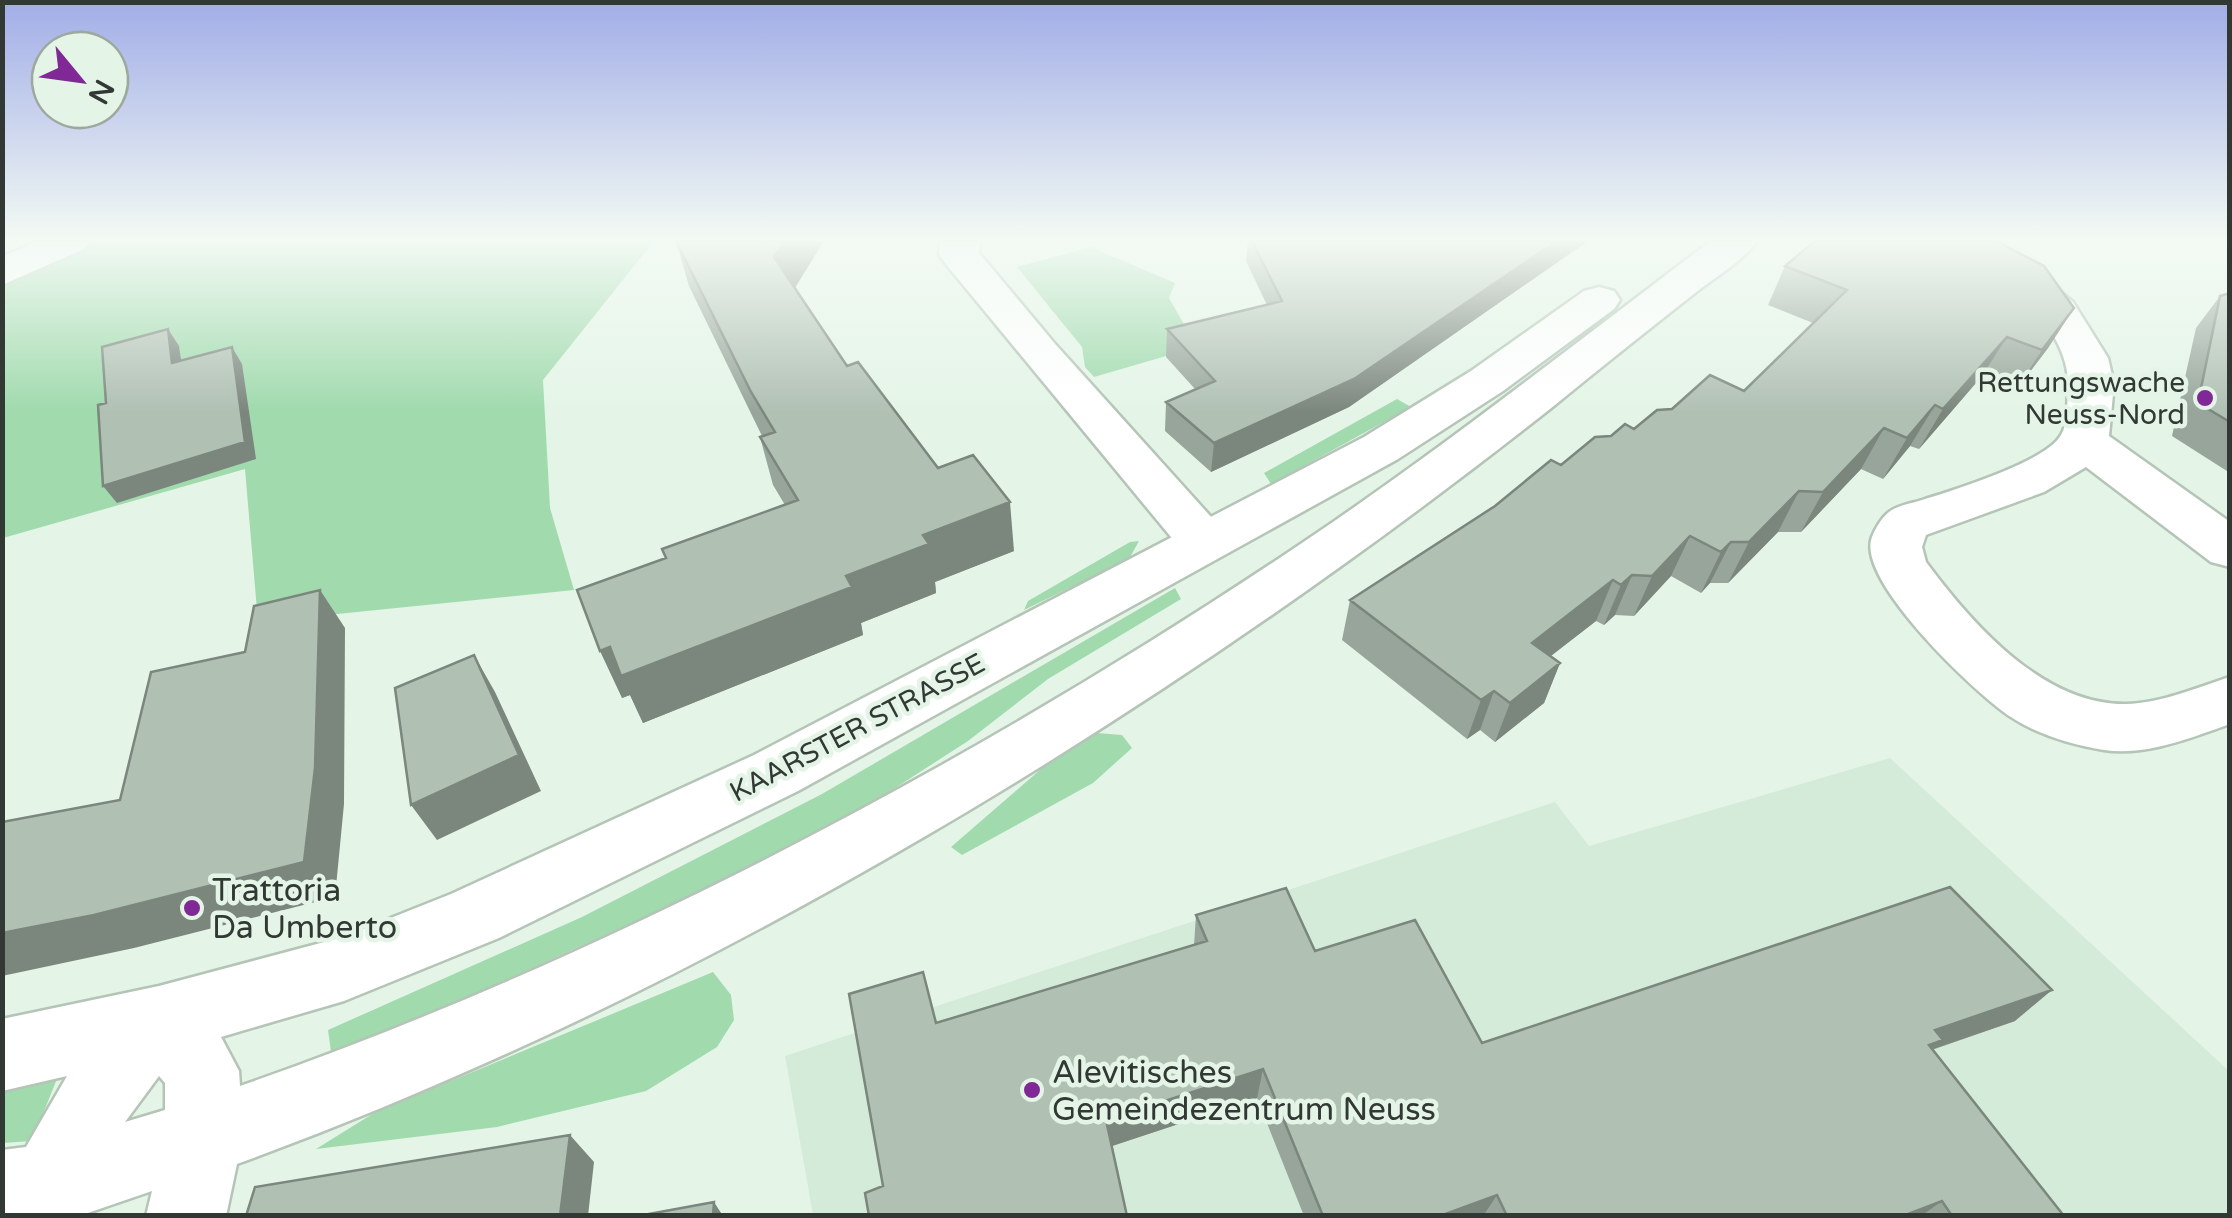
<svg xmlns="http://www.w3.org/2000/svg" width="2232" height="1218" font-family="'Varela Round',sans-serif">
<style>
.built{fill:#d4ebd9}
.green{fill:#a0daad}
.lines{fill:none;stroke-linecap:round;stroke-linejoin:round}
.street-casing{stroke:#b4c4b7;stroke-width:5}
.secondary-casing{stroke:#b4c4b7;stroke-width:5}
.street{fill:#fff;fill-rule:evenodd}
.secondary{fill:#fff;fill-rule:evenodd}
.wall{fill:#97a59a}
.shaded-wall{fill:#7b867d}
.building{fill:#b0c0b3;stroke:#7b867d;stroke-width:2.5}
.poi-dot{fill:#7f2896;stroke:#e4f5e7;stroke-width:4}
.labels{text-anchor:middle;stroke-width:9;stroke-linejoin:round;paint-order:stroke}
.poi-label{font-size:28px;fill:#323833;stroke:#e4f5e7;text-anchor:end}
.street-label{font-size:28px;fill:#323833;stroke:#e4f5e7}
.near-poi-label{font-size:32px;fill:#323833;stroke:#e4f5e7;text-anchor:start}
</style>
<rect width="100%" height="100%" fill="#e4f5e7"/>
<path class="built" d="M1890 758 2229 1071V1215H813L785 1056 1555 802 1589 846Z"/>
<path class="green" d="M81 241H654L543 380 550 508 574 590 258 622 245 469 3 538V260Z
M1091 247 1175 283 1169 298 1197 347 1094 377 1085 367 1082 347 1017 267Z
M1397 399 1411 407 1271 484 1264 473Z
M1139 541 1129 559 1024 610 1028 601 1130 542Z
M1175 588 1181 599 1048 679 968 741 816 839 332 1059 328 1030 582 917 822 794Z
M1097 733 1122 735 1132 748 1093 783 962 855 951 847 1063 750Z
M713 972 731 995 734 1020 717 1047 646 1091 497 1127 316 1149 374 1113Z
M63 1064 32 1141 3 1143V1077Z"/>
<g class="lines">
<defs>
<path id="street" d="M37 241H90L84 249 2 285V257Z
M940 241H980L979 253 1056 345 1221 528 1229 541 1221 554 1203 559 1185 554 945 263 939 254Z
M1951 241H1998L2073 302 2108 358 2114 384 2109 436 2230 522V567L2211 562 2086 467 2044 492 1926 535 1922 547 1926 562C1972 624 2043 705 2126 704 2161 703 2196 688 2230 677V724C2190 738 2147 756 2104 750 2073 745 2038 735 2011 717 1977 695 1855 580 1872 537 1875 529 1882 517 1889 512 1898 505 1914 503 1925 499 1954 490 2047 461 2061 435 2068 424 2067 403 2068 390 2071 337 2025 298 1986 270 1974 261 1960 254 1951 241Z"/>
<path id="secondary" d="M1711 241H1757C1742 262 1715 277 1695 293 1648 330 1601 367 1555 405 1166 713 704 994 237 1164L226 1216H146L152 1191 79 1216H2V1150L26 1147 67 1076 2 1091V1019L159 986 343 937 451 894 754 755 1364 437 1471 371 1584 291 1599 287 1614 291 1620 300 1614 309 1503 391 1398 459 798 791 499 938 344 1001 221 1037 239 1071 240 1086C617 955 1004 747 1333 522 1462 433 1586 335 1711 241ZM159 1076 165 1083V1110L125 1122Z"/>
</defs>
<use href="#street" class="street-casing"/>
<use href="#secondary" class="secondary-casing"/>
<use href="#street" class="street"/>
<use href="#secondary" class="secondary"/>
</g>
<path class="wall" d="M676 241 795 288 847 366 1014 551 935 582 936 593 861 623 863 635 643 723 630 695 622 698 665 558 785 505 773 485 760 437 762 436 689 286Z
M1248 241H1588L1349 407 1211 472 1165 431 1166 402 1195 389 1166 357 1167 329 1267 305 1246 261Z
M1785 266 2074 308 2048 348 2016 390 1982 376 1919 449 1910 446 1883 479 1861 469 1801 532H1778L1728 583H1710L1701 593 1671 576 1634 616 1615 615 1604 625 1596 621 1551 656 1560 663 1544 703 1495 742 1480 730 1467 739 1342 640 1350 600 1561 465 1611 436 1634 429 1672 409 1744 391 1813 323 1768 305Z
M2230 293V473L2172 436 2196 328 2220 296Z
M1196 915 1315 951 1482 1043 2015 1021 1932 1050 2064 1216H1304L1257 1098 1112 1146 883 1186 936 1023 1194 945Z"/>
<path class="shaded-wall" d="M785 241H824L785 304 774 257Z
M1557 241H1588L1349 407 1211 472 1214 443Z
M2074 308 2048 348 2016 390 2042 350Z
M168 329 179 346 184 380 172 363Z
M2007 337 1982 376 1919 449 1943 409Z
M232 347 242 364 256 459 117 503 103 486Z
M1935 405 1910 446 1883 479 1907 438Z
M1884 428 1861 469 1801 532 1823 492Z
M1799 491 1778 532 1728 583 1749 542Z
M1010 502 1014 551 935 582 936 593 861 623 863 635 643 723 630 695 622 698 600 651 846 576 923 535Z
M1690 536 1671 576 1634 616 1652 576Z
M1731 542 1710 583 1701 593 1721 552Z
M1632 575 1615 615 1604 625 1621 585Z
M1613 580 1596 621 1517 682 1532 643Z
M320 590 345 628 344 804 335 897 134 948 2 976V933Z
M474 655 495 692 541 791 437 840 411 805Z
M1560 663 1544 703 1495 742 1510 703Z
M1494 691 1480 730 1467 739 1481 700Z
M2052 990 2015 1021 1933 1049 1910 1070 1935 1030Z
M1263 1069 1257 1098 1106 1148V1120Z
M570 1135 594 1162 588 1216H560Z
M1497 1195 1483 1216H1440Z
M1942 1201 1921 1216H1903Z
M714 1202 723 1216H713Z"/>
<path class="building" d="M676 241H785L774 257 847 366 858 362 938 468 973 455 1010 502 923 535 929 544 846 576 852 587 621 676 610 647 600 651 577 590 666 558 662 549 798 500 760 437 775 432 751 392Z
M1252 241H1557L1354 379 1214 443 1166 402 1215 381 1167 329 1282 301Z
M1815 241H1996L2044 266 2074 308 2042 350 2007 337 1943 409 1935 405 1907 438 1884 428 1823 492 1799 491 1749 542H1731L1721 552 1690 536 1652 576 1632 575 1621 585 1613 580 1532 643 1560 663 1510 703 1494 691 1481 700 1350 600 1495 506 1551 460 1561 465 1595 437 1611 436 1625 424 1634 429 1657 410 1672 409 1710 375 1744 391 1847 290 1785 266Z
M2230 293V422L2198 403 2220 296Z
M168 329 172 363 232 347 245 442 103 486 98 405 106 403 102 347Z
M320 590 315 768 304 862 94 915 2 933V822L120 800 151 672 245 652 254 606Z
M474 655 519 755 411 805 395 688Z
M1950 887 2052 990 1935 1030 1943 1040 1929 1045 2064 1216H1952L1942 1201 1903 1216H1507L1497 1195 1440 1216H1323L1263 1069 1106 1120 1127 1216H869L865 1193 883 1186 849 994 923 972 936 1023 1207 941 1196 915 1286 888 1315 951 1415 920 1482 1043Z
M570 1135 560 1216H246L255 1187Z
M714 1202 713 1216H638Z"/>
<linearGradient id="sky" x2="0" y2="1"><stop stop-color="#a1ade7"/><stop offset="0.58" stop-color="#f3faf4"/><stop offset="1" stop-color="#f3faf4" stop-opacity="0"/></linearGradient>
<rect width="2232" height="412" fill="url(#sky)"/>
<g class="poi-dot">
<circle cx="2205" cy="398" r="10"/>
<circle cx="192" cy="908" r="10"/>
<circle cx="1032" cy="1090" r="10"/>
</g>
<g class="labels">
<g class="poi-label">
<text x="2185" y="392">Rettungswache<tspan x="2185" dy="32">Neuss-Nord</tspan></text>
</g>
<g class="street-label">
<text transform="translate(857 727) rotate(-28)" y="10">KAARSTER STRASSE</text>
</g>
<g class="near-poi-label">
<text x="212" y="901">Trattoria<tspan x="212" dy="37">Da Umberto</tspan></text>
<text x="1052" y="1083">Alevitisches<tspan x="1052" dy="37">Gemeindezentrum Neuss</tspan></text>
</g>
</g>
<rect width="2232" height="1218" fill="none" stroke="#323833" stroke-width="10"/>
<g transform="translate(80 80) rotate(119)"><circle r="48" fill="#e4f5e7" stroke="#9da99f" stroke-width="2.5"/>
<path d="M0-8L18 38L0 25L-18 38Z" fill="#7f2896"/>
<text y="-15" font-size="28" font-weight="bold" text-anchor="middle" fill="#323833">N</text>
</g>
</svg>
